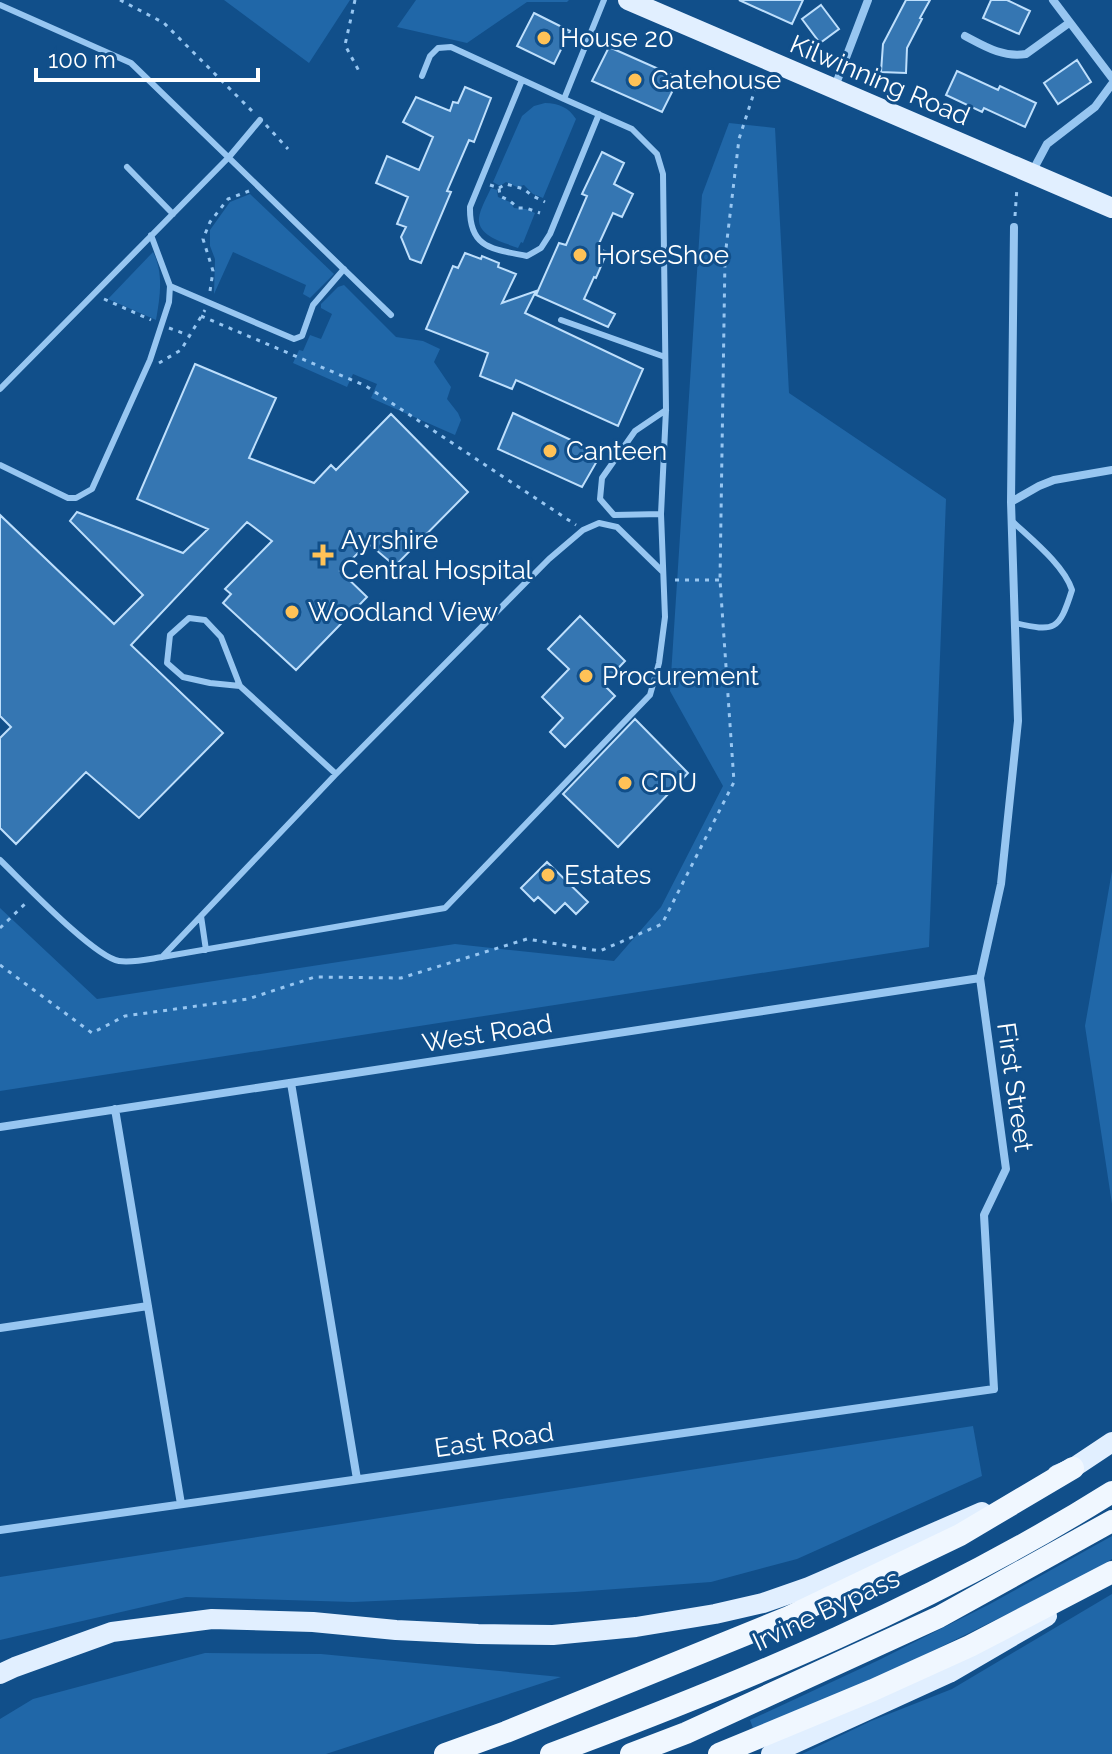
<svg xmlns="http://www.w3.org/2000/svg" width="1112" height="1754" font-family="Raleway,sans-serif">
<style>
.green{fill:#2067a8}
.building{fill:#3576b2;stroke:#bedffc;stroke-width:2}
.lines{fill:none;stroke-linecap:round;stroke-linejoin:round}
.path{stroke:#97c6f1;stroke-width:3;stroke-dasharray:4 6;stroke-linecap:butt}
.service{stroke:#97c6f1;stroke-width:6}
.minor{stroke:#97c6f1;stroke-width:8}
.primary{stroke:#e1efff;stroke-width:20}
.trunk{stroke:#f0f7ff;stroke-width:22}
.poi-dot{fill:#ffc257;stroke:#114f8a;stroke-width:3}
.labels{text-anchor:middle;stroke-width:6;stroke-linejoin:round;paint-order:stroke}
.poi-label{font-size:26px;fill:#fff;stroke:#114f8a;text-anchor:start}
.street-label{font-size:26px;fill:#fff;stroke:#114f8a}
</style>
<rect width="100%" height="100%" fill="#114f8a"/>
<path class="green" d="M224 0H350L309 63Z
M416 0H569L567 2H527L467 43 397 27Z
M545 103C559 103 569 108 576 119L543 198 533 194 524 185 517 187 506 182 500 186 493 182 522 116 534 106Z
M729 123 775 128 789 393 946 499 929 947 0 1091V908L97 999 455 944 614 961 661 907 723 786 670 691 702 195Z
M491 188 497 190 498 197 510 202 514 208 526 209 535 213 523 243 521 242 518 248C506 243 477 237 479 218 480 209 487 197 491 188Z
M250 194 334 274 310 298 303 294 306 285 233 252 214 294 215 259 210 246V230L230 202Z
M153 252C164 273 160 297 156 320L108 299Z
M344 285 396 337 423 341 440 349 434 362 451 387 447 399 458 413 461 420 455 435 371 398 377 384 353 374 347 387 293 363 299 350 303 351 310 335 321 339 332 314 321 308V304L338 287Z
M1112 871V1204L1085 1026Z
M973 1426 982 1476 797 1559 711 1582 575 1592 353 1602 186 1597 0 1640V1577Z
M1112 1536V1559L1086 1575 898 1668 754 1731 750 1720 879 1660 990 1604Z
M1112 1594V1754H802L871 1721 952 1689Z
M205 1653 321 1654 561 1677 326 1754H0V1719L33 1699Z"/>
<path class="building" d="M739 0H803L792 24Z
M906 0H930L920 18 922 19 907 48 906 73 881 72 883 44Z
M991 0H1007L1030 11 1019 34 983 18Z
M821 5 839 29 820 43 802 19Z
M534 13 570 31 554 64 517 46Z
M609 47 679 78 662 112 592 81Z
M1077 60 1091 82 1058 104 1044 83Z
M957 71 998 90 1000 86 1036 103 1025 127 984 108 982 112 946 95Z
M465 87 491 98 474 142 469 140 447 191 451 192 421 263 410 259 401 237 406 227 397 224 408 197 376 183 387 156 419 170 433 137 403 122 416 97 450 111 453 102 458 103Z
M602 152 624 163 614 184 633 194 622 217 613 213 597 248 607 252 596 278 594 277 584 299 615 314 608 327 536 295 559 243 566 245 587 196 582 194Z
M465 253 481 259 482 256 499 263 498 267 516 274 502 303 536 291 525 313 643 369 618 426 516 380 512 389 480 376 488 353 426 329 453 266 458 268Z
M195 364 276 398 249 458 314 483 331 465 336 470 391 414 468 492 395 566 368 543 340 571 367 597 296 670 223 603 231 594 225 589 272 541 247 522 131 645 223 733 139 818 86 772 16 844 0 828V738L11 727 0 716V515L114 624 143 595 70 521 77 512 183 553 208 529 137 499Z
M513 413 601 454 582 487 498 449Z
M580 616 625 661 603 684 615 696 565 747 550 732 563 718 542 697 569 669 548 649Z
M635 719 688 773 618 847 563 794Z
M547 862 588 902 576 914 565 903 555 913 538 897 534 901 521 888Z"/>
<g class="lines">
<path class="path" d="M120 0 164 23 255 114
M355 0 345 45 360 73
M266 125 288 149
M490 185 499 188 500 196 510 201 518 208H526L540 213
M499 188 506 184 524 189 531 195 545 202
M1015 216 1017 187
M210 291 213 271 203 239 210 222 228 199 249 191
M104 299 151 320
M201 316 366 386 576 525
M169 328 188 335
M159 363 181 350 205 310
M675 580H719
M0 928 27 902
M0 965 92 1033 125 1016 248 999 315 977 401 978 527 939 600 951 662 924 734 782 720 580 725 257 739 139 760 74"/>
<path class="service" d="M0 5 131 63 391 315
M422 76 430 56 438 48 451 47 564 99
M522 80 470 207C469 249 493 249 527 256L541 248 550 234 599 114
M127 167 173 214
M170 286 294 339 302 336 313 305 344 269
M561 320 665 357
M0 389 229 157 260 120
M0 465 68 498H76L92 489 150 360 169 302 170 286 151 235
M661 514 614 515 600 499 602 478 635 431 666 410
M1012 521C1031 539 1064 565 1072 590 1059 631 1055 632 1015 623
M240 686 210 683 183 677 167 663 170 635 189 618 205 620 221 637 240 686 336 774
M0 860C22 881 94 957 119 961 133 963 149 959 162 957L445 908 650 695 659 663 665 617 661 514 666 410 663 174 657 154 632 129 564 99 604 0
M201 916 206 950
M162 957 336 774 549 559 583 530 599 523 617 527 663 572"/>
<path class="minor" d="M1053 0 1112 78
M965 36C984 46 1003 58 1026 54L1069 23
M834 89 868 0
M1031 174 1047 144 1095 107 1112 84
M1011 502 1014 227
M291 1083 357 1479
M115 1109 181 1504
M0 1127 980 978
M0 1328 148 1306
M0 1530 994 1389 984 1215 1006 1169 980 978 1001 884 1018 721 1011 502 1039 486 1054 480 1112 470"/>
<path class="primary" d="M628 0 1112 208
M1057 1475 1073 1468 1112 1442
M0 1674 15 1667 112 1632 212 1619 313 1622 396 1630 478 1634 553 1635 636 1627 715 1614 763 1603 809 1587 982 1512
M771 1754 949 1673 1047 1616"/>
<path class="trunk" d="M445 1754 506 1732 789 1617 960 1535 1073 1468
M551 1754C744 1682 937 1602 1112 1492
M631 1754 686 1733 939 1617 1112 1521
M719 1754 873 1690 970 1646 1112 1572"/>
</g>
<g class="poi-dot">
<circle cx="544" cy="38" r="8"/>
<circle cx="635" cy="80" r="8"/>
<circle cx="580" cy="255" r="8"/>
<circle cx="550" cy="451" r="8"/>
<path d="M319 543h8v8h8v8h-8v8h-8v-8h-8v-8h8z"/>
<circle cx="292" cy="612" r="8"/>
<circle cx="586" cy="676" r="8"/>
<circle cx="625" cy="783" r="8"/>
<circle cx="548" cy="875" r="8"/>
</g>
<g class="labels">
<g class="poi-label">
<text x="560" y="47">House 20</text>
<text x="651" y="89">Gatehouse</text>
<text x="596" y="264">HorseShoe</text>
<text x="566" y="460">Canteen</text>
<text x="341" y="549">Ayrshire<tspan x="341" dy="30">Central Hospital</tspan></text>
<text x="308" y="621">Woodland View</text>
<text x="602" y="685">Procurement</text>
<text x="641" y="792">CDU</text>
<text x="564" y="884">Estates</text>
</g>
<g class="street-label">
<text transform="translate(880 80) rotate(23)" y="9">Kilwinning Road</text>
<text transform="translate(487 1033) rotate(-9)" y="9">West Road</text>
<text transform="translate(1015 1087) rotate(82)" y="9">First Street</text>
<text transform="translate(494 1440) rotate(-8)" y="9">East Road</text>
<text transform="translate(826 1610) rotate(-25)" y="9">Irvine Bypass</text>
</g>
</g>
<path d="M36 68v12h222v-12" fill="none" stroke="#ffffff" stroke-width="4"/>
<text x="48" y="68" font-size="24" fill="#ffffff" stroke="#114f8a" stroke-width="6" paint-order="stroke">100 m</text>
</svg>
